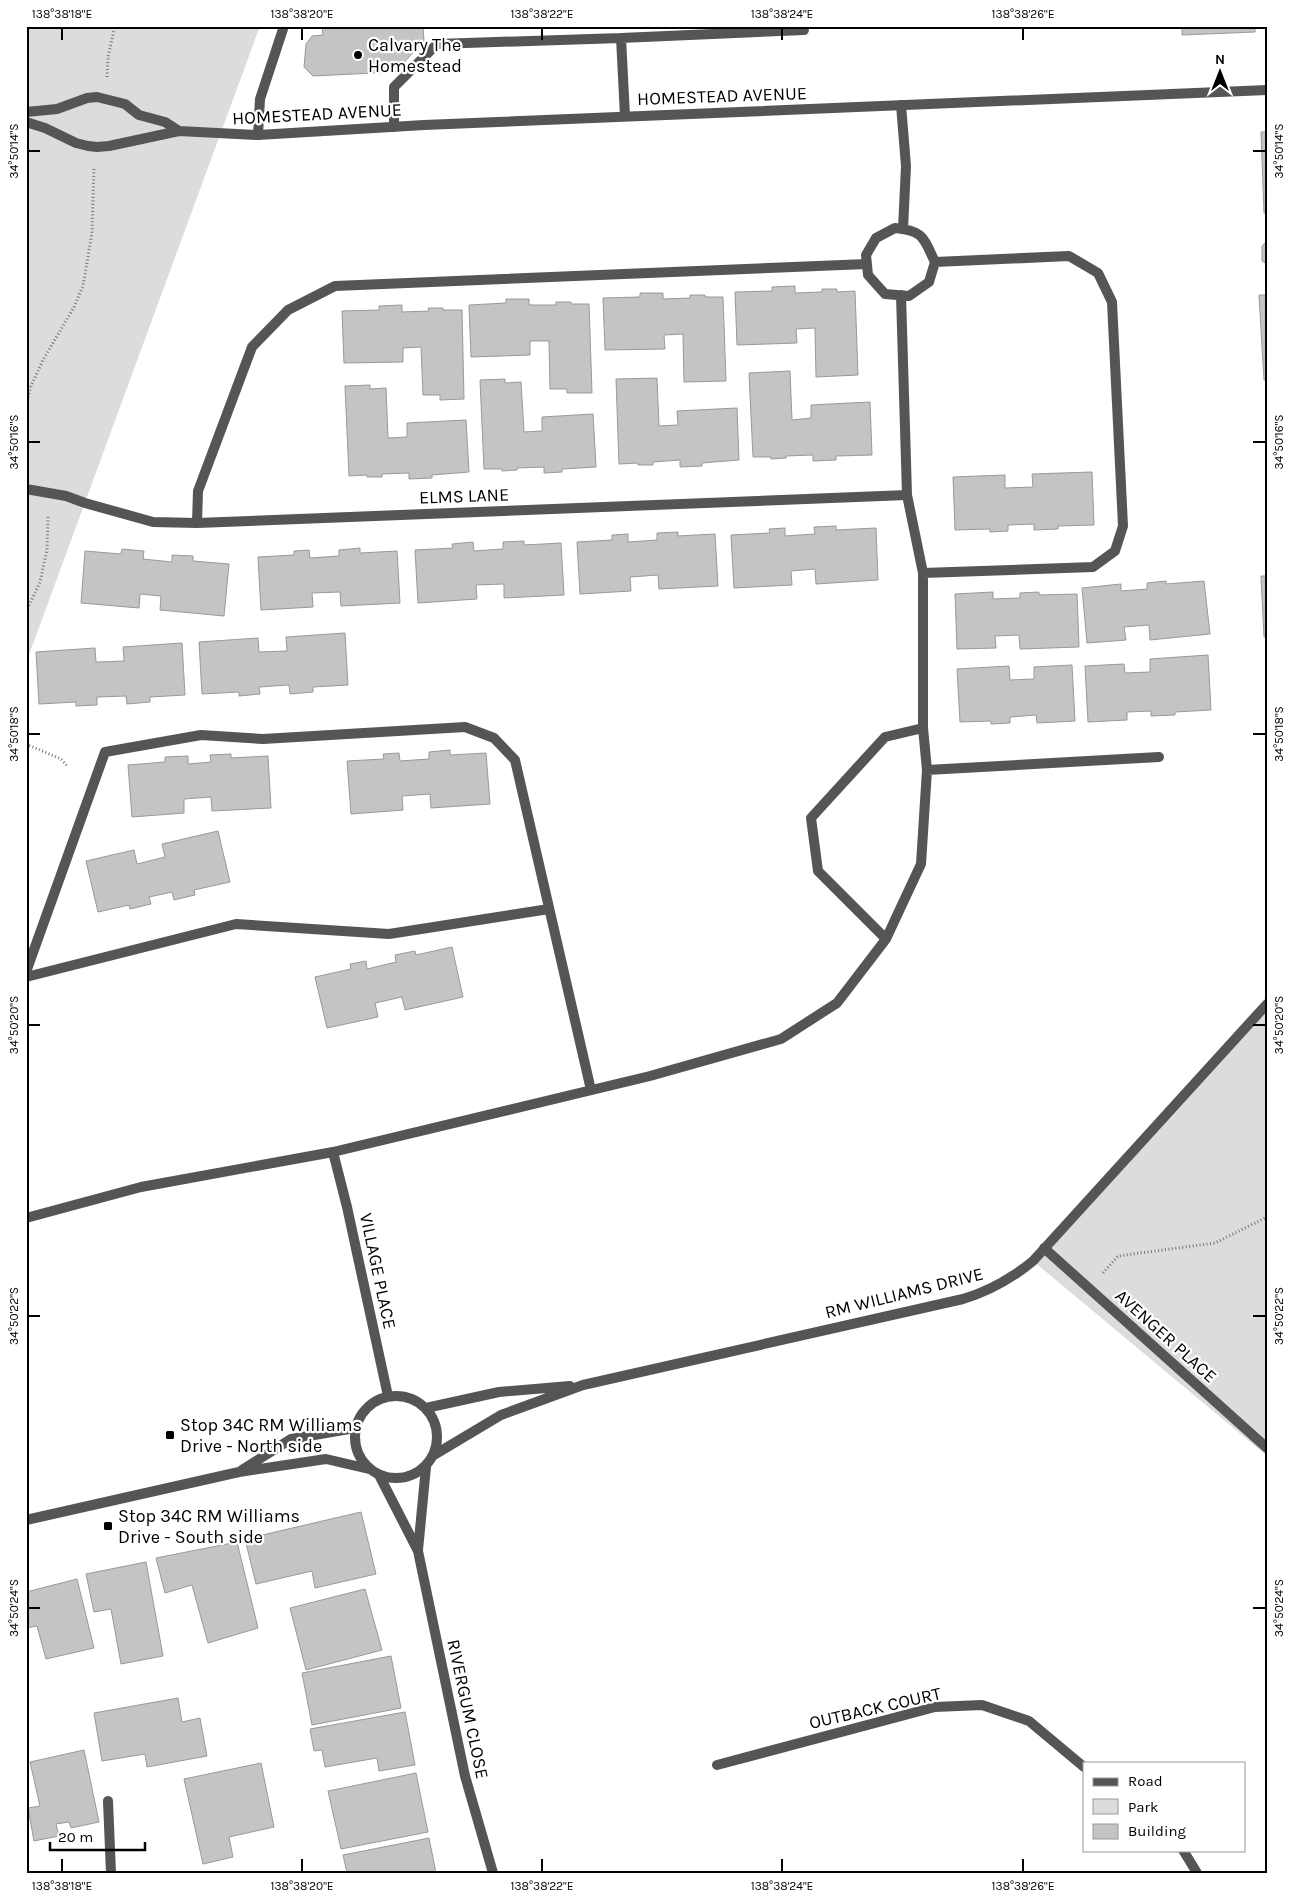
<svg xmlns="http://www.w3.org/2000/svg" width="1293" height="1899" font-family="Karla,sans-serif">
<style>
.green{fill:#dcdcdc}
.building{fill:#c4c4c4;stroke:#999}
.lines{fill:none;stroke-linecap:round;stroke-linejoin:round}
.path{stroke:#777;stroke-width:3;stroke-dasharray:1 2.5;stroke-linecap:butt}
.lane{stroke:#555;stroke-width:10}
.street{stroke:#555;stroke-width:10}
.ticks{fill:none;stroke:#000;stroke-width:2}
.poi-dot{fill:#000;stroke:#fff;stroke-width:2}
.labels{text-anchor:middle;stroke-width:4.5;stroke-linejoin:round;paint-order:stroke}
.poi-label{font-size:18px;fill:#000;stroke:#fff;text-anchor:start}
.street-label{font-size:18px;fill:#000;stroke:#fff}
.neatline{fill:none;stroke:#000;stroke-width:2}
.ticks-label{font-size:12px;text-anchor:middle;fill:#000}
</style>
<rect width="100%" height="100%" fill="#fff"/>
<path class="green" d="M26 26H260L26 663Z
M1267 1011V1456L1033 1261Z"/>
<path class="building" d="M322 26H423L424 41 395 72 313 76 304 67 306 44 312 36 323 35Z
M1182 26H1255V32L1182 35Z
M1261 132H1267V213H1264Z
M1267 241V264L1262 261V246Z
M795 286V293L822 292V289H837V292L855 291 858 375 816 377 815 328 796 329 797 343 737 345 735 292 772 291V287Z
M640 293H663V299L690 298V295H705V297H723L726 381 684 382 683 334 664 335 665 349 605 350 603 298 640 297Z
M1259 295H1267V380H1264Z
M506 299H529V305H556V302H571V304H589L592 393H567V389H550L549 341H530V355L471 357 469 305 506 303Z
M402 305V312L429 311 428 308H443V310H462L464 399 440 400V395H423L421 347 403 348V362L344 363 342 311 379 310V306Z
M790 371 792 420 811 418V405L870 402 872 455 836 456V460L813 461V455L786 456V458L771 459V457H753L749 373Z
M657 378 659 426 678 425 677 411 737 408 739 460 702 463V466L680 467V460L653 462V465H638V463L619 464 616 379Z
M505 379V383L521 382 524 432 542 431V417L593 414 596 467 562 469V472L544 473V467L517 468V470L502 471V469H484L480 380Z
M370 385V389L386 388 388 438 407 437V423L466 420 469 472 432 475V478L409 479V473L382 474V477H367V475L349 476 345 386Z
M1092 472 1094 525 1058 526V529L1034 530V524L1008 525V531L990 532V529L955 530 953 477 1005 475V488L1033 487 1032 474Z
M836 526V530L876 528 878 580 816 584 815 569 791 571 792 585 734 588 731 535 770 533 769 529 785 528V536L815 534 814 527Z
M678 532V536L715 534 718 586 659 589 658 575 630 577 631 591 580 594 577 542 612 540V535L628 534V542L657 540V533Z
M524 541V545L561 543 564 595 504 598V584L476 585 477 599 418 603 415 550 453 548 452 544 473 542 474 551 503 549V542Z
M360 548V553L397 551 400 603 341 606 340 592 312 593 313 607 261 610 258 557 294 555V551L309 550 310 558 339 556V550Z
M122 549 144 551 143 559 172 562V555L193 556V561L229 564 224 616 160 610 161 596 140 594 139 608 81 603 85 551 121 554Z
M1261 576H1267V636L1264 637Z
M1166 581V584L1204 581 1210 634 1150 640 1149 625 1124 627 1126 640 1087 643 1082 588 1121 584V591L1147 589V583Z
M993 592V599L1020 598V593L1039 592V595L1077 594 1079 647 1020 649 1019 635 995 636 996 648 957 649 955 594Z
M345 633 348 685 313 687V692L290 694 289 685 259 687 260 694 239 696V692L202 694 199 642 258 638 259 652 287 651 286 637Z
M182 643 185 695 150 697V702L127 704 126 696 97 697V705L76 706V702L39 704 36 652 95 648 96 662 124 661 123 647Z
M1208 655 1211 710 1175 712V715L1151 716V711L1127 712V720L1088 722 1085 666 1124 664 1125 673 1150 672V659Z
M1072 665 1075 721 1037 723 1036 715 1010 717V723L991 724V721L960 722 957 669 1009 666 1010 680 1034 679V667Z
M450 750V755L486 753 490 804 431 808 430 794 402 796 403 810 351 814 347 761 384 759 383 754 399 753 400 761 429 759V752Z
M231 754V758L268 756 271 808 212 811 211 797 184 799V813L132 817 128 765 165 762V757L188 756V764L211 762 210 755Z
M218 831 230 882 194 890 195 895 174 900 172 892 149 897 151 904 130 909 129 905 98 912 86 861 134 850 137 864 165 857 162 844Z
M452 947 463 997 405 1010 402 997 375 1003 378 1017 327 1028 315 977 351 969 350 964 366 961 367 969 396 962 395 955 415 951 416 955Z
M361 1512 376 1574 315 1588 312 1571 256 1584 245 1539Z
M237 1542 258 1628 208 1643 192 1585 165 1593 156 1558Z
M146 1562 163 1656 121 1664 111 1609 94 1612 86 1574Z
M77 1579 94 1648 46 1659 37 1626 26 1628V1592Z
M365 1589 382 1650 306 1670 290 1608Z
M391 1656 401 1708 312 1725 302 1673Z
M178 1698 182 1722 200 1718 207 1756 147 1767 145 1754 102 1761 94 1713Z
M405 1712 415 1765 379 1771 377 1758 325 1767 322 1750 314 1751 310 1729Z
M84 1750 99 1822 71 1828 69 1822 56 1824 59 1836 34 1841 28 1808 40 1806 30 1762Z
M261 1763 274 1827 229 1837 233 1857 203 1864 184 1779Z
M416 1773 428 1832 341 1849 328 1791Z
M429 1838 436 1873H347L343 1855Z"/>
<g class="lines">
<path class="path" d="M107 77 108 57 115 26
M26 404 31 386 43 360 74 307 83 286 92 233 94 168
M26 444 27 468
M26 612 40 582 47 550 48 515
M26 744 61 759 67 766
M1103 1273 1118 1256 1215 1243 1267 1217"/>
<path class="lane" d="M901 105 906 166 903 229
M625 116 621 38 804 30
M394 127V87L437 44 621 38
M258 135 260 99 284 26
M895 228C924 231 923 237 935 262L929 282 909 296 885 294 868 275 866 255 876 238Z
M26 489 66 496 85 503 153 522 197 523 907 495
M197 523 198 491 252 347 288 310 335 286 867 264
M923 573 1093 567 1115 551 1123 526 1112 302 1098 273 1069 256 935 262
M927 770 1159 757
M886 939 818 871 811 818 885 737 923 728
M26 972 105 752 201 735 263 739 465 727 494 738 515 760 591 1090
M26 977 236 924 389 934 549 909
M333 1152 347 1207 388 1396
M26 1218 141 1187 333 1152 650 1076 781 1039 837 1003 886 939 921 864 927 770 923 728V573L907 495 901 295"/>
<path class="street" d="M26 112 57 109 87 98 97 97 125 104 139 115 165 122 179 131
M26 122 45 128 76 143 88 146 97 147 109 146 179 131 258 135 424 125 1267 90
M1044 1248 1267 1448
M355 1437a41 41 0 1 1 82 0a41 41 0 1 1-82 0Z
M426 1408 499 1392 570 1386
M434 1455 501 1415 583 1385 963 1299C990 1291 1011 1279 1033 1261L1267 1004
M242 1470 291 1439 355 1428
M379 1475 418 1551 465 1776 493 1873
M26 1520 239 1472 326 1459 369 1469
M418 1550 426 1467
M717 1765 935 1707 982 1705 1029 1721 1084 1767
M108 1801 111 1873
M1183 1850 1197 1873"/>
</g>
<path class="ticks" d="M62 28V40M302 28V40M542 28V40M782 28V40M1023 28V40M28 151H40M1253 151H1266M28 442H40M1253 442H1266M28 734H40M1253 734H1266M28 1025H40M1253 1025H1266M28 1316H40M1253 1316H1266M28 1608H40M1253 1608H1266M62 1859V1872M302 1859V1872M542 1859V1872M782 1859V1872M1023 1859V1872"/>
<g class="poi-dot">
<circle cx="358" cy="55" r="5"/>
<rect x="165" y="1430" width="10" height="10" rx="2.5"/>
<rect x="103" y="1521" width="10" height="10" rx="2.5"/>
</g>
<g class="labels">
<g class="poi-label">
<text x="368" y="51">Calvary The<tspan x="368" dy="21">Homestead</tspan></text>
<text x="180" y="1431">Stop 34C RM Williams<tspan x="180" dy="21">Drive - North side</tspan></text>
<text x="118" y="1522">Stop 34C RM Williams<tspan x="118" dy="21">Drive - South side</tspan></text>
</g>
<g class="street-label">
<text transform="translate(722 96) rotate(-2)" y="6">HOMESTEAD AVENUE</text>
<text transform="translate(317 114) rotate(-3)" y="6">HOMESTEAD AVENUE</text>
<text transform="translate(464 496) rotate(-2)" y="6">ELMS LANE</text>
<text transform="translate(378 1271) rotate(78)" y="6">VILLAGE PLACE</text>
<text transform="translate(904 1293) rotate(-14)" y="6">RM WILLIAMS DRIVE</text>
<text transform="translate(1166 1336) rotate(42)" y="6">AVENGER PLACE</text>
<text transform="translate(875 1708) rotate(-13)" y="6">OUTBACK COURT</text>
<text transform="translate(468 1709) rotate(78)" y="6">RIVERGUM CLOSE</text>
</g>
</g>
<rect width="1293" height="1899" fill="none" stroke="#ffffff" stroke-width="55"/>
<rect x="1083" y="1762" width="162" height="90" fill="#ffffff" stroke="#999999"/>
<rect x="1093" y="1778" width="25" height="8" fill="#555555" stroke="#999999"/>
<text x="1128" y="1786" font-size="15" fill="#000000">Road</text>
<rect x="1093" y="1799" width="25" height="15" fill="#dcdcdc" stroke="#999999"/>
<text x="1128" y="1812" font-size="15" fill="#000000">Park</text>
<rect x="1093" y="1824" width="25" height="15" fill="#c4c4c4" stroke="#999999"/>
<text x="1128" y="1836" font-size="15" fill="#000000">Building</text>
<g transform="translate(1220 72)" stroke="#ffffff" stroke-width="4" paint-order="stroke">
<path d="M0-4L9 19L0 12L-9 19Z" fill="#000000"/>
<text y="-8" font-size="14" font-weight="bold" text-anchor="middle" fill="#000000">N</text>
</g>
<path d="M50 1842v8h95v-8" fill="none" stroke="#000000" stroke-width="2.5"/>
<text x="58" y="1842" font-size="15" fill="#000000" stroke="#ffffff" stroke-width="4" paint-order="stroke">20 m</text>
<rect x="28" y="28" width="1238" height="1844" class="neatline"/>
<g class="ticks-label">
<text x="62" y="18">138°38'18"E</text>
<text x="302" y="18">138°38'20"E</text>
<text x="542" y="18">138°38'22"E</text>
<text x="782" y="18">138°38'24"E</text>
<text x="1023" y="18">138°38'26"E</text>
<text transform="translate(14 151) rotate(-90)" y="4">34°50'14"S</text>
<text transform="translate(1279 151) rotate(-90)" y="4">34°50'14"S</text>
<text transform="translate(14 442) rotate(-90)" y="4">34°50'16"S</text>
<text transform="translate(1279 442) rotate(-90)" y="4">34°50'16"S</text>
<text transform="translate(14 734) rotate(-90)" y="4">34°50'18"S</text>
<text transform="translate(1279 734) rotate(-90)" y="4">34°50'18"S</text>
<text transform="translate(14 1025) rotate(-90)" y="4">34°50'20"S</text>
<text transform="translate(1279 1025) rotate(-90)" y="4">34°50'20"S</text>
<text transform="translate(14 1316) rotate(-90)" y="4">34°50'22"S</text>
<text transform="translate(1279 1316) rotate(-90)" y="4">34°50'22"S</text>
<text transform="translate(14 1608) rotate(-90)" y="4">34°50'24"S</text>
<text transform="translate(1279 1608) rotate(-90)" y="4">34°50'24"S</text>
<text x="62" y="1890">138°38'18"E</text>
<text x="302" y="1890">138°38'20"E</text>
<text x="542" y="1890">138°38'22"E</text>
<text x="782" y="1890">138°38'24"E</text>
<text x="1023" y="1890">138°38'26"E</text>
</g>
</svg>
